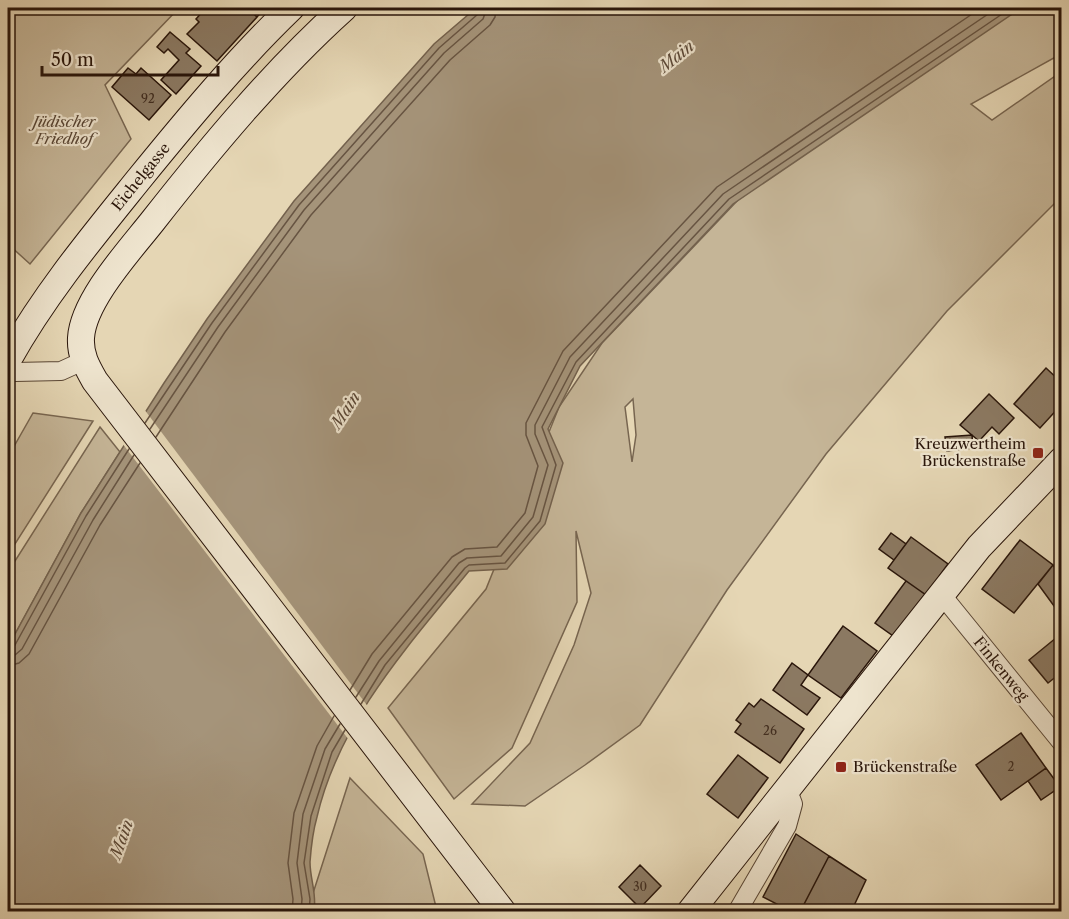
<svg xmlns="http://www.w3.org/2000/svg" width="1069" height="919" font-family="'Libre Caslon Text',serif">
<style>
.green{fill:#c5b597;stroke:#776550;stroke-width:1.5;fill-rule:evenodd}
.water{fill:#a5947a;stroke:#73614d;stroke-width:1.5}
.pier{fill:#e5d6b4}
.lines{fill:none;stroke-linecap:round;stroke-linejoin:round}
.shore{stroke:#675442;stroke-width:1.5}
.building{fill:#8b7962;stroke:#29150a;stroke-width:1.5}
.street-casing{stroke:#584534;stroke-width:20}
.secondary-casing{stroke:#29150a;stroke-width:28}
.street{stroke:#eee4ce;stroke-width:18}
.secondary{stroke:#eee4ce;stroke-width:26}
.poi-dot{fill:#8f2418;stroke:#eee4ce;stroke-width:2}
.labels{text-anchor:middle;stroke-width:4.5;stroke-linejoin:round;paint-order:stroke}
.number-label{font-size:12px;fill:#422e20}
.park-label{font-size:15px;font-style:italic;fill:#584534;stroke:#eee4ce}
.street-label{font-size:15px;fill:#29150a;stroke:#eee4ce}
.poi-label{font-size:15px;fill:#29150a;stroke:#eee4ce;text-anchor:end}
.water-label{font-size:16px;font-style:italic;fill:#5b4837;stroke:#eee4ce}
</style>
<rect width="100%" height="100%" fill="#e5d6b4"/>
<filter id="stains"><feTurbulence type="fractalNoise" baseFrequency=".00333" numOctaves="4"/><feColorMatrix values="0 0 0 0 .2 0 0 0 0 .09 0 0 0 0 .02 0 0 0 .5 -.17"/></filter>
<radialGradient id="worn" r=".72"><stop offset=".6" stop-color="#630" stop-opacity="0"/><stop offset="1" stop-color="#630" stop-opacity=".3"/></radialGradient>
<path class="green" d="M8 8H179L105 85 131 139 30 264 8 244Z
M1004 8H1061V54L971 104 992 120 1061 72V197L947 311 826 454 727 590 640 725 585 765 525 806 472 804 530 743 574 645 591 593 576 531 577 602 512 748 454 799 388 708 486 589 559 407 602 343 738 200ZM633 399 636 435 632 462 625 407Z
M33 413 93 421 8 555V457Z
M100 427 120 452 81 513 8 647V572Z
M350 778 423 854 437 911 307 912Z"/>
<path class="water" d="M476 8H1021L733 204 580 366 548 429 563 463 545 524 507 569 469 571C409 645 339 721 317 817 313 831 311 848 310 862 310 879 317 894 314 911L8 912V647L81 513 164 383 207 319 294 201 434 44Z"/>
<path class="pier" d="M144 409 369 708 349 740 122 443Z"/>
<g class="lines">
<path class="shore" d="M145 423 212 323 299 205 439 48 478 14 479 8
M150 429 218 327 304 210 444 53 483 19 487 8
M156 437 225 332 311 215 450 60 490 25 495 17 496 8
M8 649 15 645 86 516 129 449
M8 656 15 655 22 649 93 520 134 455
M8 666 19 663 29 654 100 525 140 463
M350 690 372 654 452 557 465 549 497 547 525 513 538 466 526 435V423L563 351 717 187 981 8
M356 697 379 661 459 563 467 558 501 556 533 517 548 465 535 434V425L570 357 723 194 997 8
M361 704 385 665 465 568 469 565 505 563 540 521 556 465 542 427 576 362 729 199 1011 8
M292 912 293 899 288 863 294 813 317 746 334 716
M301 912 302 899 297 863 303 814 325 749 340 724
M309 912 310 899 304 863 311 816 332 752 345 730"/>
</g>
<path class="building" d="M212 8H247L257 17 217 61 187 34 199 22 196 19 204 10 207 13Z
M247 8H265L257 17Z
M170 32 190 49 186 53 201 66 176 94 161 80 179 60 168 49 164 53 157 47Z
M128 68 136 74 141 68 171 95 149 120 112 87Z
M1046 368 1062 383V404L1040 428 1014 404Z
M989 394 1014 418 999 434 992 427 979 441 960 425Z
M972 435 973 448 947 451 945 437Z
M891 533 906 544 894 560 879 549Z
M911 537 948 564 926 595 888 568Z
M1020 540 1053 565 1014 613 982 589Z
M1053 565 1062 577V617L1038 584Z
M906 581 926 595 896 638 875 623Z
M843 626 877 651 841 698 808 675Z
M1062 633V672L1048 683 1029 660Z
M792 663 808 675 801 685 820 698 807 715 773 690Z
M761 699 804 729 780 763 735 732 741 724 736 720 749 703 754 707Z
M1021 733 1046 768 1001 800 976 765Z
M738 755 768 778 738 818 707 794Z
M1046 768 1060 787 1041 800 1028 781Z
M796 834 829 856 800 912H792L763 897Z
M829 856 866 880 851 912H800Z
M640 865 661 886 640 908 619 887Z"/>
<g class="lines">
<defs>
<path id="street" d="M8 370 15 372 61 371 83 361
M941 594 1062 743
M737 912 787 826 793 804 787 788"/>
<path id="secondary" d="M344 8C273 72 211 147 152 222 129 251 83 301 81 338 80 355 87 367 95 381L503 912
M8 360C44 295 93 236 139 179 187 120 236 61 291 8
M690 912 979 547 1062 460"/>
</defs>
<use href="#street" class="street-casing"/>
<use href="#secondary" class="secondary-casing"/>
<use href="#street" class="street"/>
<use href="#secondary" class="secondary"/>
</g>
<g class="poi-dot">
<rect x="1032" y="447" width="12" height="12" rx="3"/>
<rect x="835" y="761" width="12" height="12" rx="3"/>
</g>
<g class="labels">
<g class="number-label">
<text x="148" y="103">92</text>
<text x="770" y="735">26</text>
<text x="1011" y="771">2</text>
<text x="640" y="891">30</text>
</g>
<g class="park-label">
<text x="64" y="127">Jüdischer<tspan x="64" dy="17">Friedhof</tspan></text>
</g>
<g class="street-label">
<text transform="translate(141 177) rotate(-51)" y="5">Eichelgasse</text>
<text transform="translate(1001 669) rotate(51)" y="5">Finkenweg</text>
</g>
<g class="poi-label">
<text x="1026" y="449">Kreuzwertheim<tspan x="1026" dy="17">Brückenstraße</tspan></text>
<text x="853" y="772" text-anchor="start">Brückenstraße</text>
</g>
<g class="water-label">
<text transform="translate(676 56) rotate(-39)" y="6">Main</text>
<text transform="translate(345 410) rotate(-57)" y="6">Main</text>
<text transform="translate(121 839) rotate(-70)" y="6">Main</text>
</g>
</g>
<rect width="1069" height="919" fill="none" stroke="#e5d6b4" stroke-width="30"/>
<rect x="9" y="9" width="1051" height="901" fill="none" stroke="#29150a" stroke-width="3"/>
<rect x="15" y="15" width="1039" height="889" fill="none" stroke="#29150a" stroke-width="1.5"/>
<path d="M42 66v9h176v-9" fill="none" stroke="#29150a" stroke-width="3"/>
<text x="51" y="66" font-size="18" fill="#29150a" stroke="#eee4ce" stroke-width="4.5" paint-order="stroke">50 m</text>
<rect width="100%" height="100%" filter="url(#stains)"/>
<rect width="100%" height="100%" fill="url(#worn)"/>
</svg>
